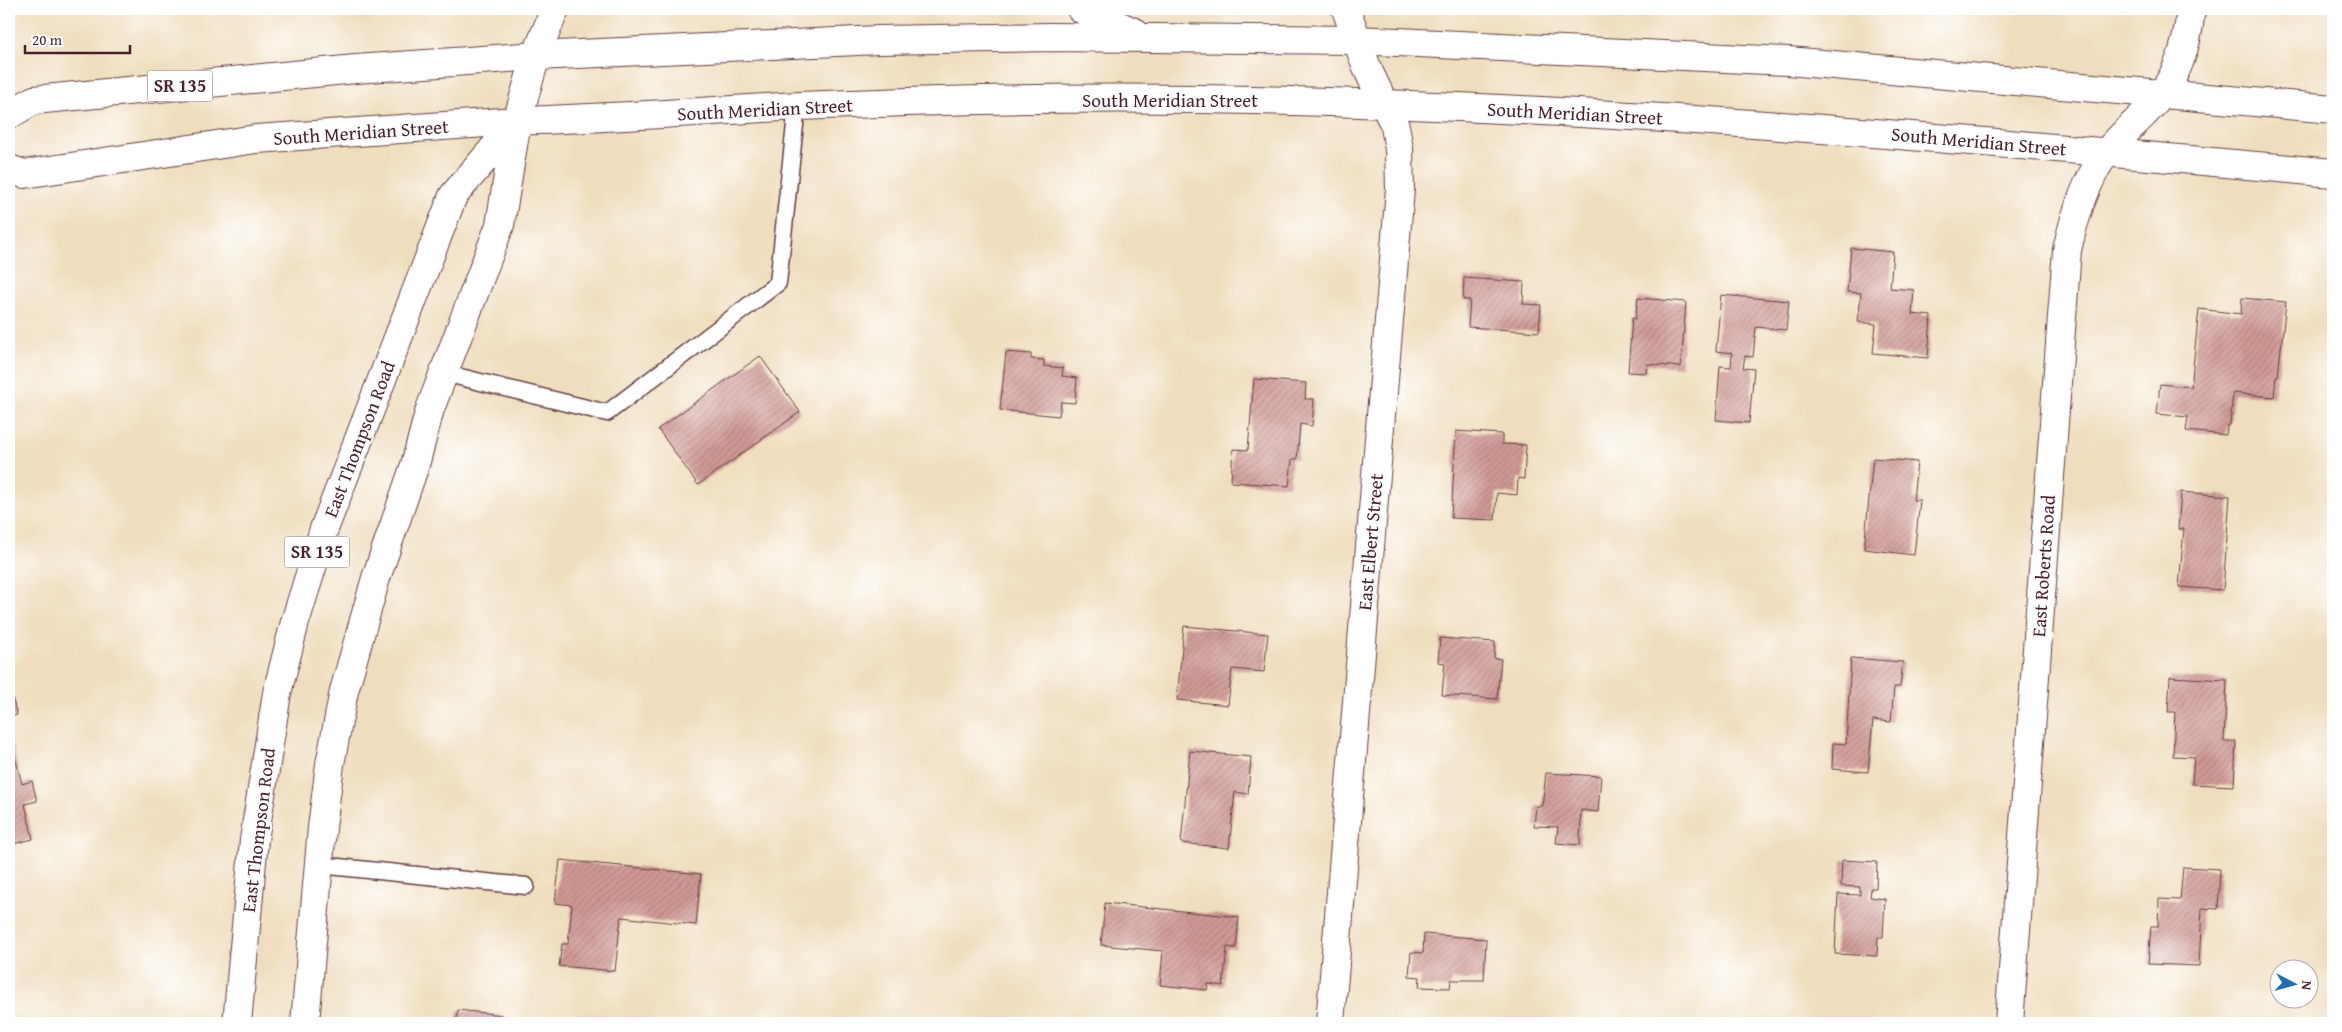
<svg xmlns="http://www.w3.org/2000/svg" width="2342" height="1032" font-family="'Gentium Book Plus',serif">
<style>
.building{fill:url(#building-hatch)}
.lines{fill:none;stroke-linecap:round;stroke-linejoin:round}
.service-casing{stroke:#633c41;stroke-width:19}
.minor-casing{stroke:#633c41;stroke-width:30}
.secondary-casing{stroke:#633c41;stroke-width:30}
.primary-casing{stroke:#633c41;stroke-width:30}
.service{stroke:#fff;stroke-width:16}
.minor{stroke:#fff;stroke-width:28}
.secondary{stroke:#fff;stroke-width:28}
.primary{stroke:#fff;stroke-width:28}
.labels{text-anchor:middle;stroke-width:4;stroke-linejoin:round;paint-order:stroke}
.shield{fill:#fff;stroke:#80626b;stroke-width:1}
.shield-label{font-size:18px;font-weight:bold;fill:#4a1f2b}
.street-label{font-size:19px;fill:#4a1f2b;stroke:#fff}
</style>
<defs>
<pattern id="building-hatch" width="6" height="6" patternUnits="userSpaceOnUse" patternTransform="scale(1.25)"><rect width="6" height="6" fill="#d09a95"/><path d="M-1 1l2-2M0 6l6-6M5 7l2-2" fill="none" stroke="#ab7d7a"/></pattern>
</defs>
<rect width="100%" height="100%" fill="#fff"/>
<filter id="ink" filterUnits="userSpaceOnUse"><feTurbulence type="fractalNoise" baseFrequency=".02" numOctaves="2"/><feDisplacementMap in="SourceGraphic" scale="10" xChannelSelector="R" yChannelSelector="G"/><feConvolveMatrix kernelMatrix="1 2 1 2 8 2 1 2 1" color-interpolation-filters="sRGB"/></filter>
<filter id="wash" filterUnits="userSpaceOnUse"><feTurbulence type="fractalNoise" baseFrequency=".0096" numOctaves="4" result="noise"/><feDisplacementMap in="SourceGraphic" scale="20" xChannelSelector="R" yChannelSelector="G"/><feGaussianBlur stdDeviation="1.12" result="paint"/><feColorMatrix in="noise" values="0 0 0 0 0 0 0 0 0 0 0 0 0 0 0 0 0 1.4 0 .05"/><feComposite in="paint" operator="in"/></filter>
<g filter="url(#wash)">
<rect width="100%" height="100%" fill="#efdebd"/>
<g id="blocks">
<path class="building" d="M1851 248 1893 252 1890 288 1914 290 1912 314 1931 316 1928 358 1873 353 1876 324 1858 322 1861 293 1847 292Z
M1464 278 1524 282 1523 304 1541 305 1539 332 1468 327 1470 300H1463Z
M1721 295 1789 301 1786 330 1756 327 1753 357 1745 356 1743 368 1754 369 1749 423 1716 420 1720 366 1731 367 1732 353 1716 351Z
M1638 298 1686 302 1681 367 1647 364 1646 373 1628 372 1632 318 1635 319Z
M2242 298 2286 302 2278 376H2276L2274 397 2233 393 2230 425H2227L2226 435 2186 431 2188 417 2157 414 2160 384 2191 387 2199 309 2241 314Z
M1006 352 1031 354V359L1044 360V366L1063 368 1062 376 1077 378 1075 403 1061 402 1059 416 1000 410Z
M760 356 800 412 698 485 658 429Z
M1254 379 1306 383 1305 399H1314L1312 426 1300 424 1297 459H1292L1289 486 1231 482 1233 449 1248 450Z
M1456 431 1502 434V444L1526 445 1524 479 1518 478 1517 495 1497 493 1495 520 1451 518Z
M1873 458 1917 462 1913 500H1920L1914 555 1864 549Z
M2181 492 2230 496 2223 590 2179 587 2184 529H2178Z
M1184 626 1268 634 1264 672 1232 669 1228 705 1177 700Z
M1440 638 1495 642 1494 658 1501 659 1497 699 1442 695 1445 663 1438 662Z
M1851 658 1903 662 1900 687H1894L1891 722 1873 720 1868 772 1832 769 1833 743 1846 744Z
M2170 677 2227 680 2224 741H2236L2234 786 2192 784 2194 757 2173 756 2175 712H2168Z
M9 693H11L17 715 9 717Z
M9 733 22 784 32 781 37 801 25 804 33 839 9 845Z
M1190 751 1251 757 1248 794 1235 792 1229 848 1181 843Z
M1546 773 1601 776 1598 812 1581 810 1580 845 1556 843 1558 827 1534 826 1536 806H1542Z
M560 860 701 874 696 925 621 917 615 971 559 966 562 944H568L572 905 555 903Z
M1842 860 1877 862 1876 888H1871L1870 897 1885 899 1883 937H1878L1877 956 1835 954 1838 894 1860 895V887L1841 886Z
M2183 867 2220 869 2218 909 2202 908 2199 966 2148 964 2151 926H2158L2159 899 2180 900Z
M1105 903 1239 917 1236 948 1227 947 1223 986 1208 984 1207 990 1160 985 1163 951 1101 945Z
M1424 934 1486 939 1484 980H1451L1450 988 1419 987 1420 977 1409 976 1411 952 1423 953Z
M458 1010 502 1015 501 1023H456Z"/>
</g>
</g>
<g filter="url(#ink)">
<use href="#blocks" fill-opacity="0" stroke="#633c41" stroke-width="1"/>
<g class="lines">
<defs>
<path id="service" d="M444 373 607 413 778 283 797 106
M319 865 526 886"/>
<path id="minor" d="M1330 1023 1400 189 1399 149 1395 126 1367 68 1346 9
M2009 1023 2067 250C2073 222 2082 194 2096 168 2108 147 2127 131 2144 114 2175 85 2187 50 2191 9"/>
<path id="secondary" d="M555 9 536 56 879 40 1051 37 1356 40 1788 61 2333 109
M1081 9 1134 32
M517 121C611 118 706 111 800 106 934 100 1068 97 1202 99 1581 105 1957 138 2333 173"/>
<path id="primary" d="M9 115 34 100 356 69 536 56 517 121 500 225 430 409 415 465 376 578 344 691 330 764 322 828 305 1023
M9 169 24 174 256 139 517 121
M237 1023 254 840 277 693 295 622 324 529 453 196 517 121"/>
</defs>
<use href="#service" class="service-casing"/>
<use href="#minor" class="minor-casing"/>
<use href="#secondary" class="secondary-casing"/>
<use href="#primary" class="primary-casing"/>
<use href="#service" class="service"/>
<use href="#minor" class="minor"/>
<use href="#secondary" class="secondary"/>
<use href="#primary" class="primary"/>
</g>
</g>
<g class="labels">
<g class="shield">
<rect x="147.5" y="70.5" width="65" height="31" rx="4"/>
<rect x="284.5" y="536.5" width="65" height="31" rx="4"/>
</g>
<g class="shield-label">
<text x="180" y="92">SR 135</text>
<text x="317" y="558">SR 135</text>
</g>
<g class="street-label">
<text x="1170" y="107">South Meridian Street</text>
<text transform="translate(765 109) rotate(-3)" y="7">South Meridian Street</text>
<text transform="translate(1575 113) rotate(3)" y="7">South Meridian Street</text>
<text transform="translate(361 132) rotate(-4)" y="7">South Meridian Street</text>
<text transform="translate(1979 141) rotate(5)" y="7">South Meridian Street</text>
<text transform="translate(359 439) rotate(-69)" y="7">East Thompson Road</text>
<text transform="translate(1370 542) rotate(-85)" y="7">East Elbert Street</text>
<text transform="translate(2043 566) rotate(-86)" y="7">East Roberts Road</text>
<text transform="translate(258 830) rotate(-83)" y="7">East Thompson Road</text>
</g>
</g>
<rect width="2342" height="1032" fill="none" stroke="#fff" stroke-width="30"/>
<g transform="translate(2294 984) rotate(96)"><circle r="24" fill="#ffffff" stroke="#b7a5aa"/>
<path d="M0-4L9 19L0 12L-9 19Z" fill="#1f6fb2"/>
<text y="-8" font-size="14" font-weight="bold" text-anchor="middle" fill="#4a1f2b">N</text>
</g>
<path d="M25 45v8h105v-8" fill="none" stroke="#4a1f2b" stroke-width="2.5"/>
<text x="32" y="45" font-size="15" fill="#4a1f2b" stroke="#ffffff" stroke-width="4" paint-order="stroke">20 m</text>
</svg>
